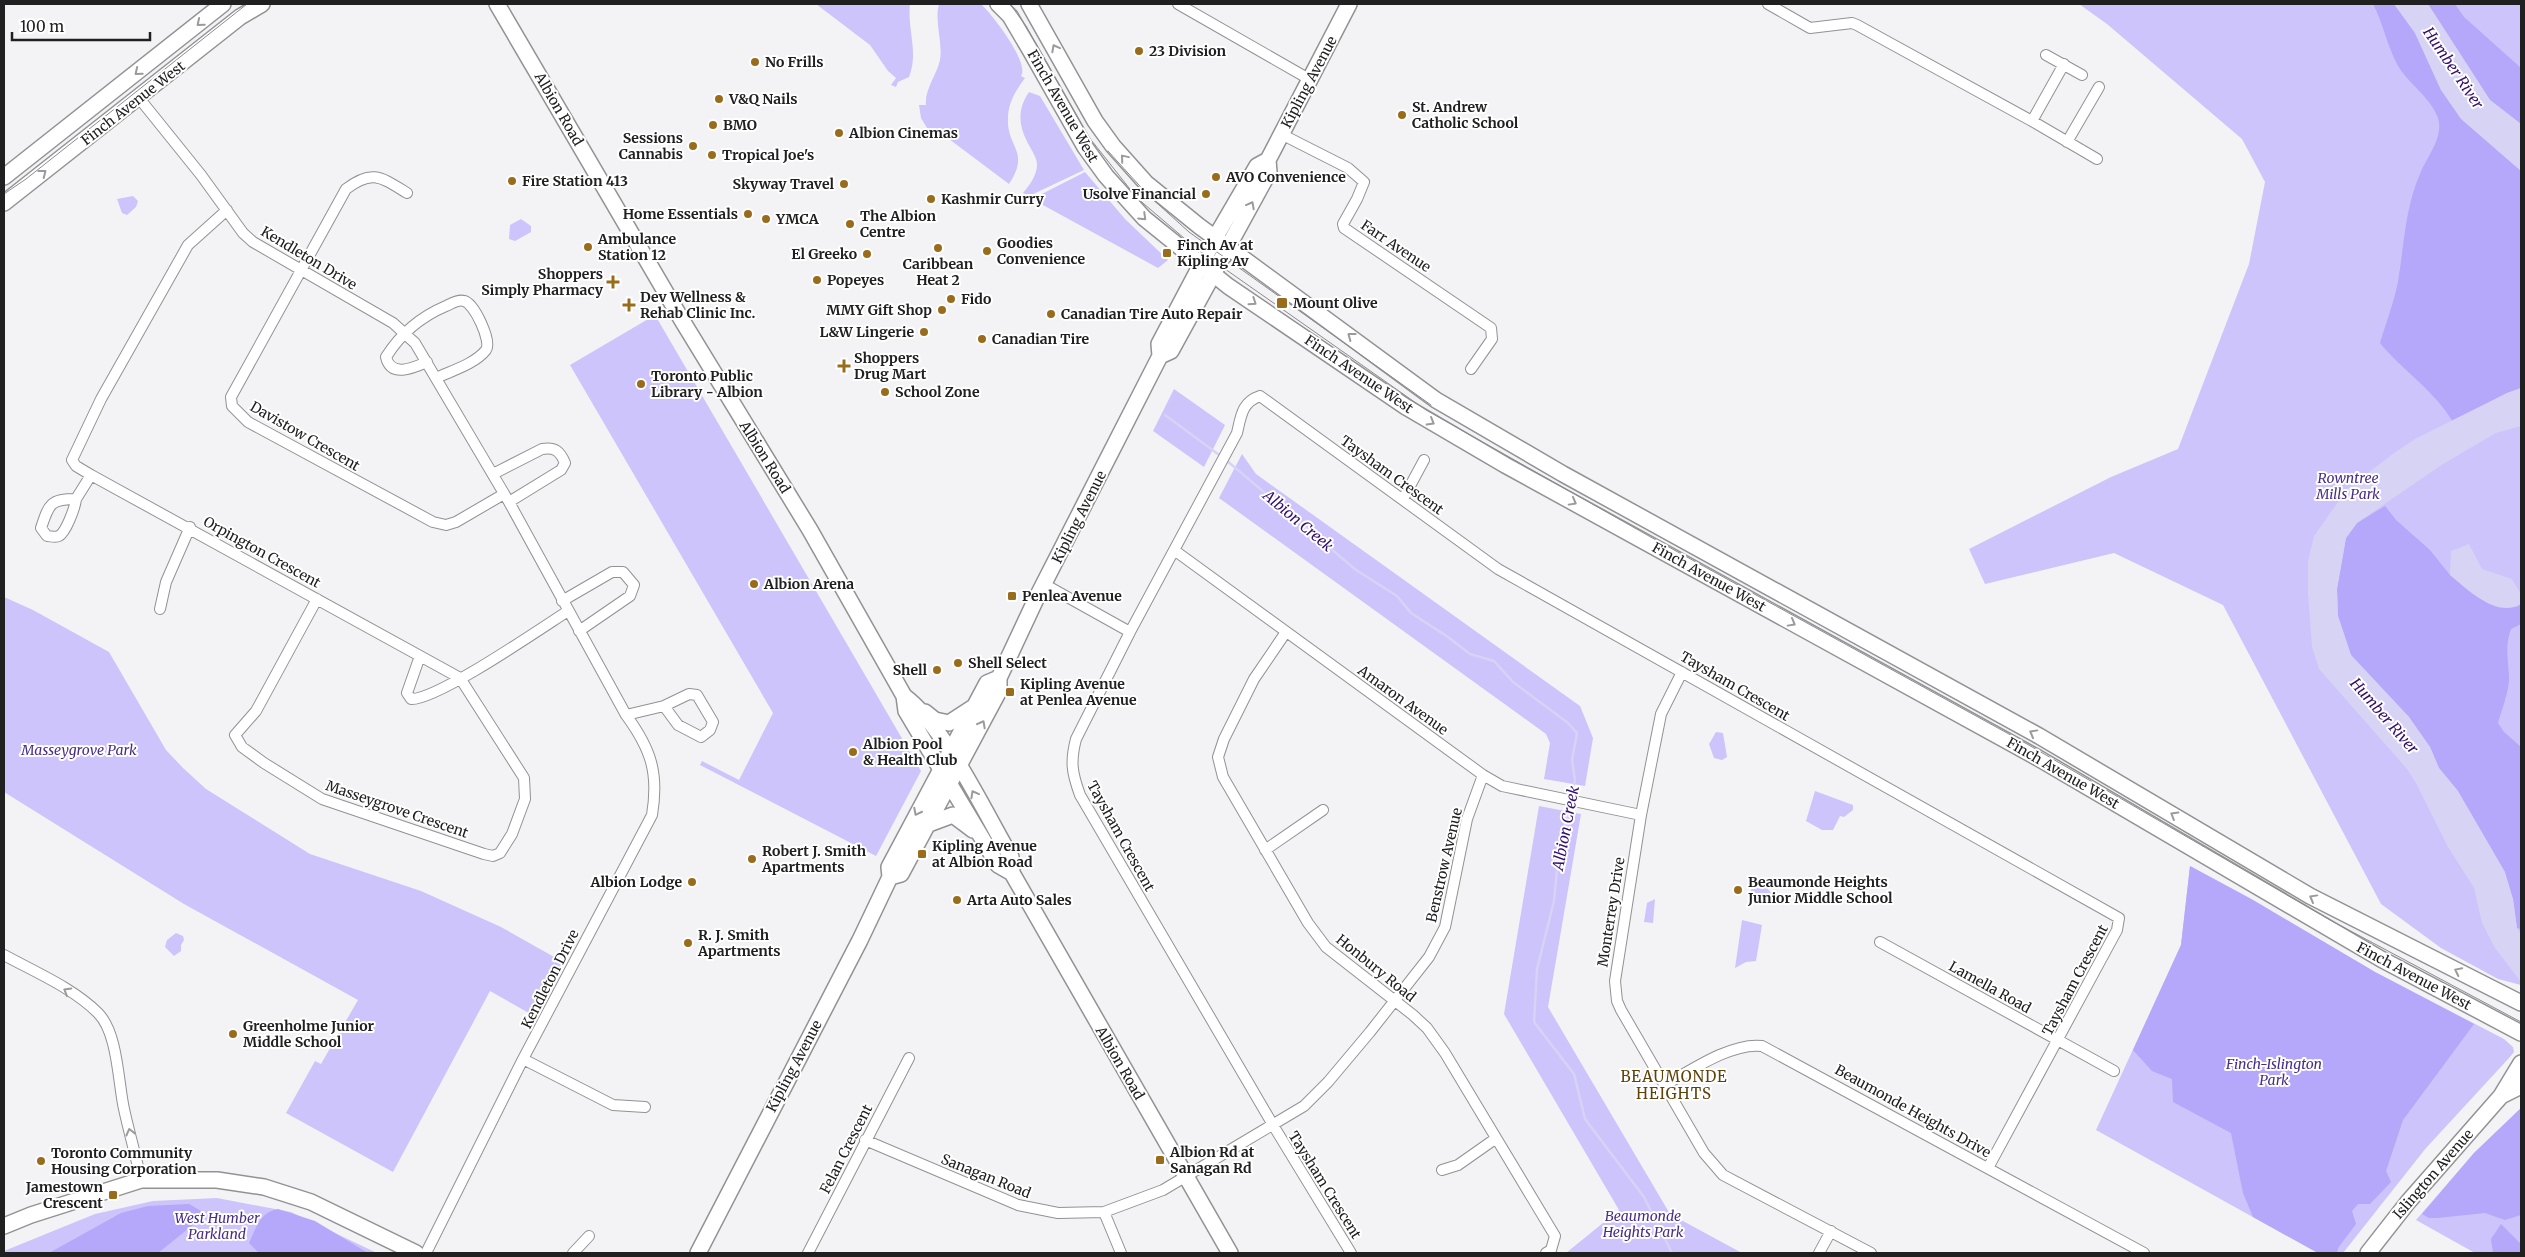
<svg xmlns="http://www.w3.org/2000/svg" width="2525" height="1257" font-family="Merriweather,serif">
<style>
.green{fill:#ccc4fb}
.forest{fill:#b5a7f9}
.water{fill:#d7d3f5}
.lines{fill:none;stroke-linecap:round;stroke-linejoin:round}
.stream{stroke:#d7d3f5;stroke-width:2.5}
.street-casing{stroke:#929194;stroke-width:12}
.secondary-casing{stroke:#929194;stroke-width:18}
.street{stroke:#fff;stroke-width:10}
.secondary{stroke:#fff;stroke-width:15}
.tram{stroke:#8b8b8d;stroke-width:1}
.oneway{stroke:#9b9b9b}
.poi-dot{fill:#996c1b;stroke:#fff;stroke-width:2}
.labels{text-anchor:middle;stroke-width:4;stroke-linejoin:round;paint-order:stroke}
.poi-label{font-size:14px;font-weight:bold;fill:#202021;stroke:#fff;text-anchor:start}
.street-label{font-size:14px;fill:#202021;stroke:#fff}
.park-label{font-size:14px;font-style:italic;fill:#482d8a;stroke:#fff}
.water-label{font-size:15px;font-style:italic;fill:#320e6e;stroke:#fff}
.neighbourhood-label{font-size:15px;letter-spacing:1px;fill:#604208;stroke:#fff}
</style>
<rect width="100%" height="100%" fill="#f3f3f6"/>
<path class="green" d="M816 4H910C907 29 919 52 909 77L898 82 896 87 891 85 896 78 888 71 870 45Z
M939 4H981C992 14 1030 63 1021 76L1025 78C1016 90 1008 103 1008 118 1006 147 1031 151 1009 184L937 130 927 128 921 118 919 105H926C924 91 937 74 940 60 943 41 934 22 939 4Z
M2079 4H2521V985L2498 979 2441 948 2381 904 2223 605 2114 553 1985 584 1969 549 2111 477 2178 449 2249 264 2265 182 2242 139 2107 24Z
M1029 92 1040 96 1084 170 1029 196 1023 193C1029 186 1037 175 1037 165 1037 158 1033 153 1030 147 1019 128 1016 111 1029 92Z
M1085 172 1125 219 1168 260 1158 268 1032 199Z
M133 196 138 201 136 207 127 215 122 213 117 199Z
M521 219 531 226V232L515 241 509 239 510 225Z
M655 315 921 771 876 856 700 765 702 761 739 780 773 713 570 365Z
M1174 389 1225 425 1204 467 1153 431Z
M1242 454 1256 474 1580 706 1593 738 1585 786 1544 779 1550 743 1546 734 1219 498Z
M4 597 33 610 109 652 166 750 183 768 206 789 310 854 421 891 501 927 563 962 536 1017 490 991 393 1172 286 1113 315 1061 321 1064 358 1000 184 904 4 792Z
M1716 732 1723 733 1727 757 1722 760 1714 758 1709 744Z
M1815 791 1853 805V810L1844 817 1840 816 1833 830H1822L1806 821Z
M1539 806 1581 814 1548 1007 1670 1214 1742 1253H1566L1619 1210 1504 1014Z
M2190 866 2253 900 2375 972 2504 1039 2513 1047 2514 1052 2509 1058 2426 1148 2343 1253H2318L2096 1130 2181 945Z
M1759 884 1767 888 1773 895 1769 901 1756 905 1749 900 1748 896 1753 886Z
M1655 899 1653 923 1644 922 1647 903Z
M1742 920 1762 925 1756 961 1746 962 1735 968Z
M176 933 183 936 184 940 181 945V951L174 956 165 947 167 940Z
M2521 1108V1253H2475L2416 1220 2474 1153Z
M217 1198 291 1212 377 1253H4V1251L95 1214 153 1201Z"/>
<path class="forest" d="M2373 4H2394L2415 33 2441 90 2461 118 2521 171V388L2507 393 2453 422C2434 390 2403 371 2380 343 2386 323 2394 302 2398 282 2404 246 2405 208 2420 174 2427 157 2444 137 2438 118 2430 96 2408 84 2397 64 2387 45 2383 23 2373 4Z
M2428 4H2455L2464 17 2521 68V124L2490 100Z
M2385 506 2396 520 2430 550 2450 575 2478 597 2516 607 2521 604V624L2511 629C2504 648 2509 661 2509 680 2508 694 2502 709 2498 723L2504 732 2521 747V929L2517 928 2513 899 2458 791 2439 768 2430 747 2409 717 2351 655 2338 616 2337 589 2346 538 2357 523Z
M2190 866 2253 900 2375 972 2474 1024 2403 1120 2386 1171 2391 1182 2370 1204H2358L2352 1211 2356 1224 2338 1248 2337 1253H2318L2253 1217 2243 1193 2231 1133 2173 1102 2172 1079 2152 1071 2133 1050 2181 945Z
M2521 1108V1215L2505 1220 2485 1213 2437 1218H2429L2422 1214 2474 1153Z
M189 1204 201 1211 199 1220 158 1253H49L121 1213 148 1206Z
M278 1209 315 1221 368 1253H259L249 1243C256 1228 260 1212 278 1209Z
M2501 1224 2521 1244V1253H2493L2491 1239Z"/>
<path class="water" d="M2394 4H2428L2490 100 2521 124V171L2461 119 2441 90 2415 33Z
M2521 388V426L2496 433 2443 464 2357 523 2346 538 2337 589 2338 616 2351 655 2409 717 2430 747 2439 768 2458 791 2505 872 2513 899 2517 928 2521 935V982L2495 948 2482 923 2474 888 2448 847 2417 785 2407 769 2319 669 2312 647 2308 593V561L2314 536 2347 489 2394 453 2415 439 2507 393Z
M2469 544 2482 569 2512 579 2521 594V604C2497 619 2467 589 2450 575L2451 551Z"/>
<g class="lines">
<path class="stream" d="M1165 415 1222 457
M1226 460 1356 570 1397 596 1411 613 1448 637 1470 654 1494 661 1513 682 1568 723 1577 733 1572 760 1575 780 1571 796
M1570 802 1559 849 1554 901 1537 969 1534 1022 1574 1074 1585 1119 1644 1197 1672 1253"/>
<defs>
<path id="street" d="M1178 4 1309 79
M1768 4 1810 28 1852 23 1857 25 2032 121 2064 64
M2046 55 2082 75
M139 98 201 175 243 233 253 242 393 323 415 343 509 502 626 715C651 749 659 773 652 815L523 1059 426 1253
M2032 121 2097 159
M1281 134 1348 168 1364 182 1357 199 1343 224 1344 228 1491 328 1492 339 1471 369
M2067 142 2099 87
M407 193C381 177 372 169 346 189L231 397 232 406 248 422 433 522 446 525 456 522 504 494
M227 210 188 245 101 399 72 460 76 466 91 475 460 678 524 778 525 799 512 834 500 853 493 856 484 854 322 799 264 763 242 747 235 735 256 711 317 599
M427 362C413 368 391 378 386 357 401 333 420 317 446 306 451 304 458 299 464 301 474 303 492 341 486 350 475 364 451 371 436 378
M493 474 542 449C555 447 560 451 565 463L561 470 509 502
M76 499C75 508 66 532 59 536 55 538 51 536 47 536L41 528C49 504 50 499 76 499L91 475
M1403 499 1424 460
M1174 550 1483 775 1502 786 1641 815
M1044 584 1130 632
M562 601 612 572H623L634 585 630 596 579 631
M160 609 166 582 190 527
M1286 632 1254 679 1224 739 1218 757 1223 777 1308 923 1326 947 1413 1015 1427 1028 1445 1053 1555 1236 1551 1250 1546 1253
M420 656 407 693 411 699C437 700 540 629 568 611
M1682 672 1661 714 1641 815 1615 981 1617 1001 1621 1010 1704 1153 1723 1175 1871 1253
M626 715 664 706 689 694 697 695 713 722 710 730 701 737 678 725 664 706
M1265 850 1323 810
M1880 942 2114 1071
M4 955C35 972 73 988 98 1013 118 1033 118 1082 124 1109 129 1132 136 1156 141 1180
M523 1059 613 1105 645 1107
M1665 1085C1690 1071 1732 1042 1762 1046L2144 1253
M865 1140 1018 1205 1058 1213 1104 1212 1163 1190 1304 1106 1328 1082 1370 1032 1429 957 1445 927 1467 819 1483 775
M1442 1170 1458 1165 1495 1139
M1104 1212 1121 1253
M573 1253 589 1236
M808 1253 909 1058
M1351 1253 1273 1125 1080 795C1072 773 1070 762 1076 739L1130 632 1237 433C1241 416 1242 402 1260 396L1498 569 2119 918 2117 930 1988 1168
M1819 1253 1831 1231"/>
<path id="secondary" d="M497 4 683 322 810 530 904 696 906 711 998 865 1012 873
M998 4 1010 16 1030 50 1085 147 1106 176 1144 218 1228 286 1406 407 1505 465 2038 758 2381 959 2521 1033
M1029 4 1095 121 1113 146 1146 183 1199 226 1436 400 1563 474 2039 736 2310 896 2521 1003
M4 177 223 4
M4 203 240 17 262 4
M1160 356 1171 351 1269 172 1268 160 1349 4
M904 696C944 725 985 813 1011 857L1012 873 1230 1253
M925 712 935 720 949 723 972 708
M926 825 953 815 973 830
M890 877 901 874 999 691V678L1036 599 1160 356 1159 344 1215 238 1257 166 1268 160
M2501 1096 2521 1086
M4 1226 31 1215 141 1180H217L264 1187 311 1202 416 1253
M698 1253 860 940 890 877 889 867 987 683 999 678
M2368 1253 2408 1202 2501 1096 2521 1063"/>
</defs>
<use href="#street" class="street-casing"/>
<use href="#secondary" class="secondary-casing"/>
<use href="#street" class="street"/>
<use href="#secondary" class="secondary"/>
<path class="tram" d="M1010 4 1026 26 1088 136 1137 198 1198 250 1426 410 1656 540 2027 744 2330 920 2521 1022
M1108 151 1148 195 1189 232 1431 405
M4 194 26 179 247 4"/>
</g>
<defs><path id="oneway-chevron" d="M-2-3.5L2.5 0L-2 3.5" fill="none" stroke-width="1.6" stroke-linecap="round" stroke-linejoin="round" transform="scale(1.25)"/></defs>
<g class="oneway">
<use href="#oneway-chevron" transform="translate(200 23) rotate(140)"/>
<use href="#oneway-chevron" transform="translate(1055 48) rotate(-118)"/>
<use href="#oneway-chevron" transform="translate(138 72) rotate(141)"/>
<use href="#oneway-chevron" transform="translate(1124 158) rotate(-130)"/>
<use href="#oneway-chevron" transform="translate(43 173) rotate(-38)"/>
<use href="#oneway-chevron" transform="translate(1251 205) rotate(-62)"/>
<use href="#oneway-chevron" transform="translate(1143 217) rotate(44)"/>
<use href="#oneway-chevron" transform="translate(1253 302) rotate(34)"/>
<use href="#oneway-chevron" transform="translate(1351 336) rotate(-143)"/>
<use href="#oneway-chevron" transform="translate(1431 422) rotate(30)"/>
<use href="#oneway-chevron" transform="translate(1573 502) rotate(29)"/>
<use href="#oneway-chevron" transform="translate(1792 623) rotate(29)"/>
<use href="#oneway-chevron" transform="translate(982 724) rotate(-62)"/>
<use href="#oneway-chevron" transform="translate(2033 733) rotate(-151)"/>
<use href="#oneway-chevron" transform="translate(974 794) rotate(-119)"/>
<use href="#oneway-chevron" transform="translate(917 812) rotate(117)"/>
<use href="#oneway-chevron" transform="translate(2174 815) rotate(-149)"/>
<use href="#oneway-chevron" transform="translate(2313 898) rotate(-151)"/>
<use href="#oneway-chevron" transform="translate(2458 971) rotate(-154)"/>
<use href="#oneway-chevron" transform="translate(67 991) rotate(-150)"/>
<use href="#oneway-chevron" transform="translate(130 1132) rotate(-104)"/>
</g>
<g class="poi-dot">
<circle cx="1139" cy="51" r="5"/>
<circle cx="755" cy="62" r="5"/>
<circle cx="719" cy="99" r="5"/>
<circle cx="1402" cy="115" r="5"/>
<circle cx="713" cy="125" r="5"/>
<circle cx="839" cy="133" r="5"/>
<circle cx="693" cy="146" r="5"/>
<circle cx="712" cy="155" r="5"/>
<circle cx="1216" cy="177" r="5"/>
<circle cx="512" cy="181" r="5"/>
<circle cx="844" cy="184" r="5"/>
<circle cx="1206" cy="194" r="5"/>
<circle cx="931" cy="199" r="5"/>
<circle cx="748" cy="214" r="5"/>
<circle cx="766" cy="219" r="5"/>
<circle cx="850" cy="224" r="5"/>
<circle cx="588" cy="247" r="5"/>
<circle cx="938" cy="248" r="5"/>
<circle cx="987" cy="251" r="5"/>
<rect x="1162" y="248" width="10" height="10" rx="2.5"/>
<circle cx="867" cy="254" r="5"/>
<circle cx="817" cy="280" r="5"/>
<path d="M610.5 274.5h5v5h5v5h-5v5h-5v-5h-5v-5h5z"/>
<circle cx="951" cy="299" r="5"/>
<rect x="1276" y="297" width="12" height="12" rx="2.5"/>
<path d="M626.5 297.5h5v5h5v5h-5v5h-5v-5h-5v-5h5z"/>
<circle cx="942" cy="310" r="5"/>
<circle cx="1051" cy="314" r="5"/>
<circle cx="924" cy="332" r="5"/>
<circle cx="982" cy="339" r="5"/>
<path d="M841.5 358.5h5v5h5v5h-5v5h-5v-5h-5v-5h5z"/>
<circle cx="641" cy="384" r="5"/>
<circle cx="885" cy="392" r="5"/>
<circle cx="754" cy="584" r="5"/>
<rect x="1007" y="591" width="10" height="10" rx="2.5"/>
<circle cx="958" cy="663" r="5"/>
<circle cx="937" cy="670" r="5"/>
<rect x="1005" y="687" width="10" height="10" rx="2.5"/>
<circle cx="853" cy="752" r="5"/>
<rect x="917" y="849" width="10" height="10" rx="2.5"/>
<circle cx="752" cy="859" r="5"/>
<circle cx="692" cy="882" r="5"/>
<circle cx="1738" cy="890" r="5"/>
<circle cx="957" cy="900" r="5"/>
<circle cx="688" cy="943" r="5"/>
<circle cx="233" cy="1034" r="5"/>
<rect x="1155" y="1155" width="10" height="10" rx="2.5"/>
<circle cx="41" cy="1161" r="5"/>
<rect x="108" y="1190" width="10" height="10" rx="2.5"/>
</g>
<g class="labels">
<g class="poi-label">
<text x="1149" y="56">23 Division</text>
<text x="765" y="67">No Frills</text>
<text x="729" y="104">V&amp;Q Nails</text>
<text x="1412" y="112">St. Andrew<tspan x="1412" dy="16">Catholic School</tspan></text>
<text x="723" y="130">BMO</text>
<text x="849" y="138">Albion Cinemas</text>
<text x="683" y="143" text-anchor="end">Sessions<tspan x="683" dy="16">Cannabis</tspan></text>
<text x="722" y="160">Tropical Joe's</text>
<text x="1226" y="182">AVO Convenience</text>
<text x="522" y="186">Fire Station 413</text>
<text x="834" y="189" text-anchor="end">Skyway Travel</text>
<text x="1196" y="199" text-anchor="end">Usolve Financial</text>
<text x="941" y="204">Kashmir Curry</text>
<text x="738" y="219" text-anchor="end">Home Essentials</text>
<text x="860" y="221">The Albion<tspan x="860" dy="16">Centre</tspan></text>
<text x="776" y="224">YMCA</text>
<text x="598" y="244">Ambulance<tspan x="598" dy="16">Station 12</tspan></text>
<text x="997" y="248">Goodies<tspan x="997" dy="16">Convenience</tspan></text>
<text x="1177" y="250">Finch Av at<tspan x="1177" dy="16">Kipling Av</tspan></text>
<text x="857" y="259" text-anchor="end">El Greeko</text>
<text x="938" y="269" text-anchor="middle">Caribbean<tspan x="938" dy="16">Heat 2</tspan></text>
<text x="603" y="279" text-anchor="end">Shoppers<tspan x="603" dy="16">Simply Pharmacy</tspan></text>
<text x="827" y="285">Popeyes</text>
<text x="640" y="302">Dev Wellness &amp;<tspan x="640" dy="16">Rehab Clinic Inc.</tspan></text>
<text x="961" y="304">Fido</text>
<text x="1293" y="308">Mount Olive</text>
<text x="932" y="315" text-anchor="end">MMY Gift Shop</text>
<text x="1061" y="319">Canadian Tire Auto Repair</text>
<text x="914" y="337" text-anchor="end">L&amp;W Lingerie</text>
<text x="992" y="344">Canadian Tire</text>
<text x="854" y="363">Shoppers<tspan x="854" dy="16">Drug Mart</tspan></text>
<text x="651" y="381">Toronto Public<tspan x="651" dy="16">Library - Albion</tspan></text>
<text x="895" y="397">School Zone</text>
<text x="764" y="589">Albion Arena</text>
<text x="1022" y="601">Penlea Avenue</text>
<text x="968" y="668">Shell Select</text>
<text x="927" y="675" text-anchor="end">Shell</text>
<text x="1020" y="689">Kipling Avenue<tspan x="1020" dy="16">at Penlea Avenue</tspan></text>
<text x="863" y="749">Albion Pool<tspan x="863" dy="16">&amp; Health Club</tspan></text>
<text x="932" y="851">Kipling Avenue<tspan x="932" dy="16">at Albion Road</tspan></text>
<text x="762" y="856">Robert J. Smith<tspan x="762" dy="16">Apartments</tspan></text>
<text x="682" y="887" text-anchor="end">Albion Lodge</text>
<text x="1748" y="887">Beaumonde Heights<tspan x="1748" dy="16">Junior Middle School</tspan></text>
<text x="967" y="905">Arta Auto Sales</text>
<text x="698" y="940">R. J. Smith<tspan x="698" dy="16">Apartments</tspan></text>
<text x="243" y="1031">Greenholme Junior<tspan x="243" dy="16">Middle School</tspan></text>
<text x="1170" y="1157">Albion Rd at<tspan x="1170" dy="16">Sanagan Rd</tspan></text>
<text x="51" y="1158">Toronto Community<tspan x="51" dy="16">Housing Corporation</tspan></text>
<text x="103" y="1192" text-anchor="end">Jamestown<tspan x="103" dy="16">Crescent</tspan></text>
</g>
<g class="street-label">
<text transform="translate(1309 82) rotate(-62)" y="5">Kipling Avenue</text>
<text transform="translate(133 103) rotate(-38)" y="5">Finch Avenue West</text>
<text transform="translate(1063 106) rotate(60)" y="5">Finch Avenue West</text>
<text transform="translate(559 109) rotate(60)" y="5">Albion Road</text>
<text transform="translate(1396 246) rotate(34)" y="5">Farr Avenue</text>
<text transform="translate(309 258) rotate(31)" y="5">Kendleton Drive</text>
<text transform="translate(1359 374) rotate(34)" y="5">Finch Avenue West</text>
<text transform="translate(305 436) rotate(30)" y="5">Davistow Crescent</text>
<text transform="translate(765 457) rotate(58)" y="5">Albion Road</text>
<text transform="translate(1392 475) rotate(36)" y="5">Taysham Crescent</text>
<text transform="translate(1079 517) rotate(-63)" y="5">Kipling Avenue</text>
<text transform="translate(262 552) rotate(29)" y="5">Orpington Crescent</text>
<text transform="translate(1709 577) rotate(29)" y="5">Finch Avenue West</text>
<text transform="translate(1735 686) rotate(30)" y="5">Taysham Crescent</text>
<text transform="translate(1403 700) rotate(36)" y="5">Amaron Avenue</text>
<text transform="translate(2063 773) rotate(30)" y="5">Finch Avenue West</text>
<text transform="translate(397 809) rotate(19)" y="5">Masseygrove Crescent</text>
<text transform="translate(1121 836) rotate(61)" y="5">Taysham Crescent</text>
<text transform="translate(1444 865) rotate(-77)" y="5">Benstrow Avenue</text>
<text transform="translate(1611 912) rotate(-81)" y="5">Monterrey Drive</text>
<text transform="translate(1376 968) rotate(39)" y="5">Honbury Road</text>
<text transform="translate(2414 976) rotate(28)" y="5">Finch Avenue West</text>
<text transform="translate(550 979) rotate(-63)" y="5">Kendleton Drive</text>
<text transform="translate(2075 980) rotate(-62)" y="5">Taysham Crescent</text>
<text transform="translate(1990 987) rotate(29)" y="5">Lamella Road</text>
<text transform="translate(1120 1063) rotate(60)" y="5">Albion Road</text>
<text transform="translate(794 1066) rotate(-62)" y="5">Kipling Avenue</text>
<text transform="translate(1913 1111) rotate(29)" y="5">Beaumonde Heights Drive</text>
<text transform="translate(846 1149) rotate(-63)" y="5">Felan Crescent</text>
<text transform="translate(2433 1174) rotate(-49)" y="5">Islington Avenue</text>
<text transform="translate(986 1176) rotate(22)" y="5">Sanagan Road</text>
<text transform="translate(1325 1185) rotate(58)" y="5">Taysham Crescent</text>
</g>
<g class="park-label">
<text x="2348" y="483">Rowntree<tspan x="2348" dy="16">Mills Park</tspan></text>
<text x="79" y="755">Masseygrove Park</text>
<text x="2274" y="1069">Finch-Islington<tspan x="2274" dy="16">Park</tspan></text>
<text x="1643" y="1221">Beaumonde<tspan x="1643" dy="16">Heights Park</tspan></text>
<text x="217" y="1223">West Humber<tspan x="217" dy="16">Parkland</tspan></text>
</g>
<g class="water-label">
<text transform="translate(2453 68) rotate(56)" y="5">Humber River</text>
<text transform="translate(1298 521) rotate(40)" y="5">Albion Creek</text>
<text transform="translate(2384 716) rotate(49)" y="5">Humber River</text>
<text transform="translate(1566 828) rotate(-79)" y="5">Albion Creek</text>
</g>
<g class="neighbourhood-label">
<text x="1674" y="1082">BEAUMONDE<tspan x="1674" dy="17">HEIGHTS</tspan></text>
</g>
</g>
<rect width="2525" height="1257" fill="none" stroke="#202021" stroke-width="10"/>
<path d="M12 32v8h138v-8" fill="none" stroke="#202021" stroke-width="2.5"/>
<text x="20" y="32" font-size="15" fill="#202021" stroke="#ffffff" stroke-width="4" paint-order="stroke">100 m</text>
</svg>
